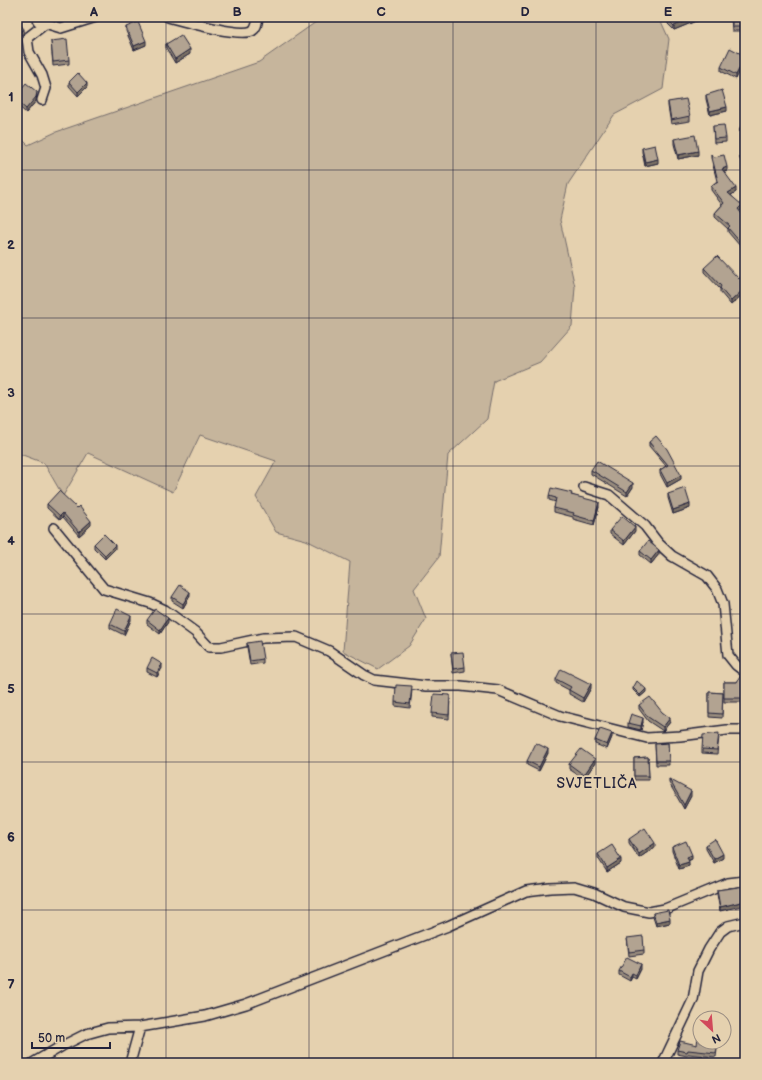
<svg xmlns="http://www.w3.org/2000/svg" width="762" height="1080" font-family="'Balsamiq Sans',sans-serif">
<style>
.green{fill:#c6b59c;stroke:#746c6c}
.lines{fill:none;stroke-linecap:round;stroke-linejoin:round}
.street-casing{stroke:#22223b;stroke-width:12}
.street{stroke:#e5d1af;stroke-width:9}
.wall{fill:#998c7d;stroke:#22223b}
.shaded-wall{fill:#7d7266;stroke:#22223b}
.building{fill:#b2a391;stroke:#22223b}
.grid{fill:none;stroke:#22223b;stroke-width:1;stroke-opacity:0.55}
.labels{text-anchor:middle;stroke-width:3.5;stroke-linejoin:round;paint-order:stroke}
.quarter-label{font-size:14px;letter-spacing:1px;fill:#22223b;stroke:#e5d1af}
.neatline{fill:none;stroke:#22223b;stroke-width:1.5}
.grid-label{font-size:13px;text-anchor:middle;font-weight:bold;fill:#22223b}
</style>
<rect width="100%" height="100%" fill="#e5d1af"/>
<filter id="ink" filterUnits="userSpaceOnUse"><feTurbulence type="fractalNoise" baseFrequency=".025" numOctaves="2"/><feDisplacementMap in="SourceGraphic" scale="8" xChannelSelector="R" yChannelSelector="G"/><feConvolveMatrix kernelMatrix="1 2 1 2 8 2 1 2 1" color-interpolation-filters="sRGB"/></filter>
<g filter="url(#ink)">
<path class="green" d="M323 17H659L669 39 663 89 614 115 568 184 560 220 575 287 572 326 540 362 494 381 487 419 448 455 439 557 414 589 426 619 409 646 378 669 343 651 350 562 306 540 276 532 256 497 276 461 200 435 173 492 88 453 63 496 44 463 20 454 17 461V134L28 145 56 132 259 62Z"/>
<g class="lines">
<defs>
<path id="street" d="M36 17 38 21 61 28 96 17
M168 17C183 21 239 37 252 31 257 28 257 22 258 17
M42 100 46 88 42 75 29 52 27 38 45 24
M745 130V157
M584 487 609 495 645 526 658 543 672 556 707 576 717 589 723 604 728 655 736 665 745 672
M54 528 104 589 150 603 165 610 195 632 209 647H221L263 638 296 637 329 651 364 675 374 680 426 686H461L498 690 560 716 647 738 680 736 727 730H745
M33 1063 62 1046 86 1034 108 1028 140 1027 205 1016 246 1004 448 926 526 891 550 888 574 887 594 893 624 907 649 912 665 909 728 883 745 881
M130 1063 140 1027
M663 1063 693 1000 698 971 709 949 720 932 728 926 745 922"/>
</defs>
<use href="#street" class="street-casing"/>
<use href="#street" class="street"/>
</g>
<path class="wall" d="M703 17V18L674 30 668 24V20Z
M731 17H745V31H732Z
M126 27 146 45 134 50 126 31Z
M51 41 69 60V64L53 66Z
M166 44 190 54 175 63 166 48Z
M745 56 736 79 721 71V67Z
M69 82 87 87 78 96 69 86Z
M17 94 37 96 36 101 26 113 17 105Z
M706 95 727 111 710 115 706 99Z
M668 102 690 116V121L671 124 668 106Z
M713 126 726 138V142L714 143Z
M674 139 698 155 678 159 674 144Z
M642 148 658 163 645 166 642 152Z
M711 154 727 171 724 172 736 192 731 195 742 209 739 211 745 218V241L740 246 728 232V229L715 217V213L722 205 711 190V186L717 181 711 158Z
M704 268 739 279 745 272V292L731 305 720 292V289L704 272Z
M649 442 681 479 667 487 660 474V470L666 466 649 446Z
M591 470 633 487 627 496 591 474Z
M668 494 690 508 673 514 668 498Z
M572 495 599 507 594 525 573 519V517L554 512V508L556 502 549 500V496Z
M47 504 91 525 79 536 63 517 60 520 47 508Z
M610 530 635 531 624 545 610 534Z
M94 544 115 549 105 559 94 548Z
M640 551 659 554 651 564 640 555Z
M190 596 183 608 172 601V597Z
M131 620 124 635 110 628V624Z
M147 620 168 622 160 634 147 624Z
M247 643 263 659V663L250 665 247 647Z
M451 653 465 667V671L453 673Z
M147 668H162L157 677 147 672Z
M745 674V710L741 702H724V682H737Z
M556 679 591 688 583 702 569 694V690L556 683Z
M633 688 646 692 640 697 633 690Z
M412 690 410 708 395 706V702Z
M709 692 723 693 722 718 709 717Z
M450 695 449 719 432 717V713Z
M639 705 662 712 670 722 663 731 648 721 639 709Z
M643 722 641 730 628 727V723Z
M612 737 607 749 595 744V740Z
M719 737 717 754 702 753V749Z
M668 743 669 765H656L655 744Z
M548 753 539 771 527 765V761Z
M648 757 649 780H634V758Z
M595 763 584 779 569 769V764Z
M669 779 691 796 684 809 669 783Z
M629 839 655 847 639 858 629 843Z
M706 845 723 858 714 863 706 849Z
M672 847 692 859 688 861 689 866 679 869 672 851Z
M598 854 621 863 607 872 598 858Z
M745 886 720 911 717 894V890Z
M653 913 670 923 656 926 653 917Z
M627 938 644 950V954L629 956Z
M641 969 636 979 632 977 630 981 619 975V971Z
M700 1042H718L716 1057 688 1054 687 1056 677 1054V1050L697 1045Z"/>
<path class="shaded-wall" d="M695 17H703V18L674 30V26Z
M24 29V33L17 38V34Z
M146 41V45L134 50V46Z
M190 49V54L175 63V59Z
M745 57V61L736 79V75Z
M87 83V87L78 96V92Z
M37 92 36 101 26 113V109Z
M727 107V111L710 115V111Z
M698 151V155L678 159V155Z
M658 159V163L645 166V162Z
M727 167V171L722 173V169Z
M736 188V192L728 197V193Z
M742 205V209L738 213V209Z
M745 237V241L740 246V242Z
M745 288V292L731 305V301Z
M681 475V479L667 487V483Z
M633 483V487L627 496V492Z
M599 502V507L594 525V521Z
M690 504V508L673 514V510Z
M63 513V517L60 520V516Z
M91 521V525L79 536V532Z
M635 527V531L624 545V541Z
M115 545V549L105 559V555Z
M659 550V554L651 564V560Z
M190 592V596L183 608V604Z
M131 616V620L124 635V631Z
M168 618V622L160 634V630Z
M162 664V668L157 677V673Z
M591 684V688L583 702V698Z
M646 689V692L640 697V695Z
M643 718V722L641 730V726Z
M670 718V722L663 731V727Z
M612 733V737L607 749V745Z
M548 749V753L539 771V767Z
M595 759V763L584 779V775Z
M691 791V796L684 809V805Z
M655 843V847L639 858V854Z
M723 854V858L714 863V859Z
M692 855V859L687 861V857Z
M621 859V863L607 872V868Z
M689 862V866L679 869V865Z
M745 901V905L720 911V907Z
M670 919V923L656 926V922Z
M641 964V969L636 979V975Z
M632 973V977L630 981V977Z"/>
<path class="building" d="M671 17H695L674 26 668 20Z
M732 17H745V27H732Z
M17 20 24 29 17 34Z
M138 22 146 41 134 46 126 27Z
M181 35 190 49 175 59 166 44Z
M67 39 69 60 53 62 51 41Z
M730 48 745 56V57L736 75 721 67Z
M78 73 87 83 78 92 69 82Z
M26 83 37 92 36 97 26 109 17 101V94Z
M722 90 727 107 710 111 706 95Z
M686 99 690 116 671 120 668 102Z
M724 125 726 138 714 139 713 126Z
M695 135 698 151 678 155 674 139Z
M655 145 658 159 645 162 642 148Z
M711 154 714 157 724 155 727 167 722 169 736 188 728 193 742 205 738 209 745 218V237L740 242 728 228 730 226 715 213 724 203 711 186 718 181Z
M717 256 739 279 745 272V288L731 301 720 288 721 286 704 268Z
M656 436 667 449 681 475 667 483 660 470 668 465 649 442Z
M597 461 633 483 627 492 591 470Z
M551 488 572 493 571 495 599 502 594 521 573 515 574 513 554 508 556 498 549 496Z
M685 488 690 504 673 510 668 494Z
M59 491 77 508 79 506 91 521 79 532 63 513 60 516 47 504Z
M622 516 635 527 624 541 610 530Z
M104 534 115 545 105 555 94 544Z
M648 541 659 550 651 560 640 551Z
M180 585 190 592 183 604 172 597Z
M117 609 131 616 124 631 110 624Z
M155 609 168 618 160 630 147 620Z
M260 641 263 659 250 661 247 643Z
M463 652 465 667 453 669 451 653Z
M152 658 162 664 157 673 147 668Z
M561 669 591 684 583 698 569 690 571 687 556 679Z
M742 673 745 674V706L741 698H724V682H737Z
M637 681 646 689 640 695 633 688Z
M396 685 412 686 410 704 395 702Z
M709 692 723 693 722 714 709 713Z
M434 694 450 695 449 715 432 713Z
M650 697 662 712 670 718 663 727 648 717 639 705Z
M631 714 643 718 641 726 628 723Z
M600 729 612 733 607 745 595 740Z
M719 733 717 750 702 749 703 735Z
M536 743 548 749 539 767 527 761Z
M668 743 669 761H656L655 744Z
M581 749 595 759 584 775 569 764Z
M648 757 649 776H634V758Z
M669 779 691 791 684 805Z
M645 828 655 843 639 854 629 839Z
M715 839 723 854 714 859 706 845Z
M686 841 692 855 687 857 689 862 679 865 672 847Z
M612 845 621 859 607 868 598 854Z
M745 886V901L720 907 717 890Z
M668 910 670 919 656 922 653 913Z
M643 936 644 950 629 952 627 938Z
M627 957 641 964 636 975 632 973 630 977 619 971Z
M698 1036H700V1042H718L716 1053 688 1050 687 1052 677 1050 680 1041 697 1045Z"/>
</g>
<path class="grid" d="M166 17V1063M309 17V1063M453 17V1063M596 17V1063M17 170H745M17 318H745M17 466H745M17 614H745M17 762H745M17 910H745"/>
<g class="labels">
<g class="quarter-label">
<text x="597" y="788">SVJETLIČA</text>
</g>
</g>
<rect width="762" height="1080" fill="none" stroke="#e5d1af" stroke-width="44"/>
<g transform="translate(712 1030) rotate(154)"><circle r="19" fill="#e5d1af" stroke="#978b81"/>
<path d="M0-3L7 15L0 10L-7 15Z" fill="#d1495b"/>
<text y="-6" font-size="11" font-weight="bold" text-anchor="middle" fill="#22223b">N</text>
</g>
<path d="M32 1042v6h78v-6" fill="none" stroke="#22223b" stroke-width="2"/>
<text x="38" y="1042" font-size="12" fill="#22223b" stroke="#e5d1af" stroke-width="3" paint-order="stroke">50 m</text>
<rect x="22" y="22" width="718" height="1036" class="neatline"/>
<g class="grid-label">
<text x="94" y="16">A</text>
<text x="237" y="16">B</text>
<text x="381" y="16">C</text>
<text x="525" y="16">D</text>
<text x="668" y="16">E</text>
<text x="11" y="101">1</text>
<text x="11" y="249">2</text>
<text x="11" y="397">3</text>
<text x="11" y="545">4</text>
<text x="11" y="693">5</text>
<text x="11" y="841">6</text>
<text x="11" y="989">7</text>
</g>
</svg>
